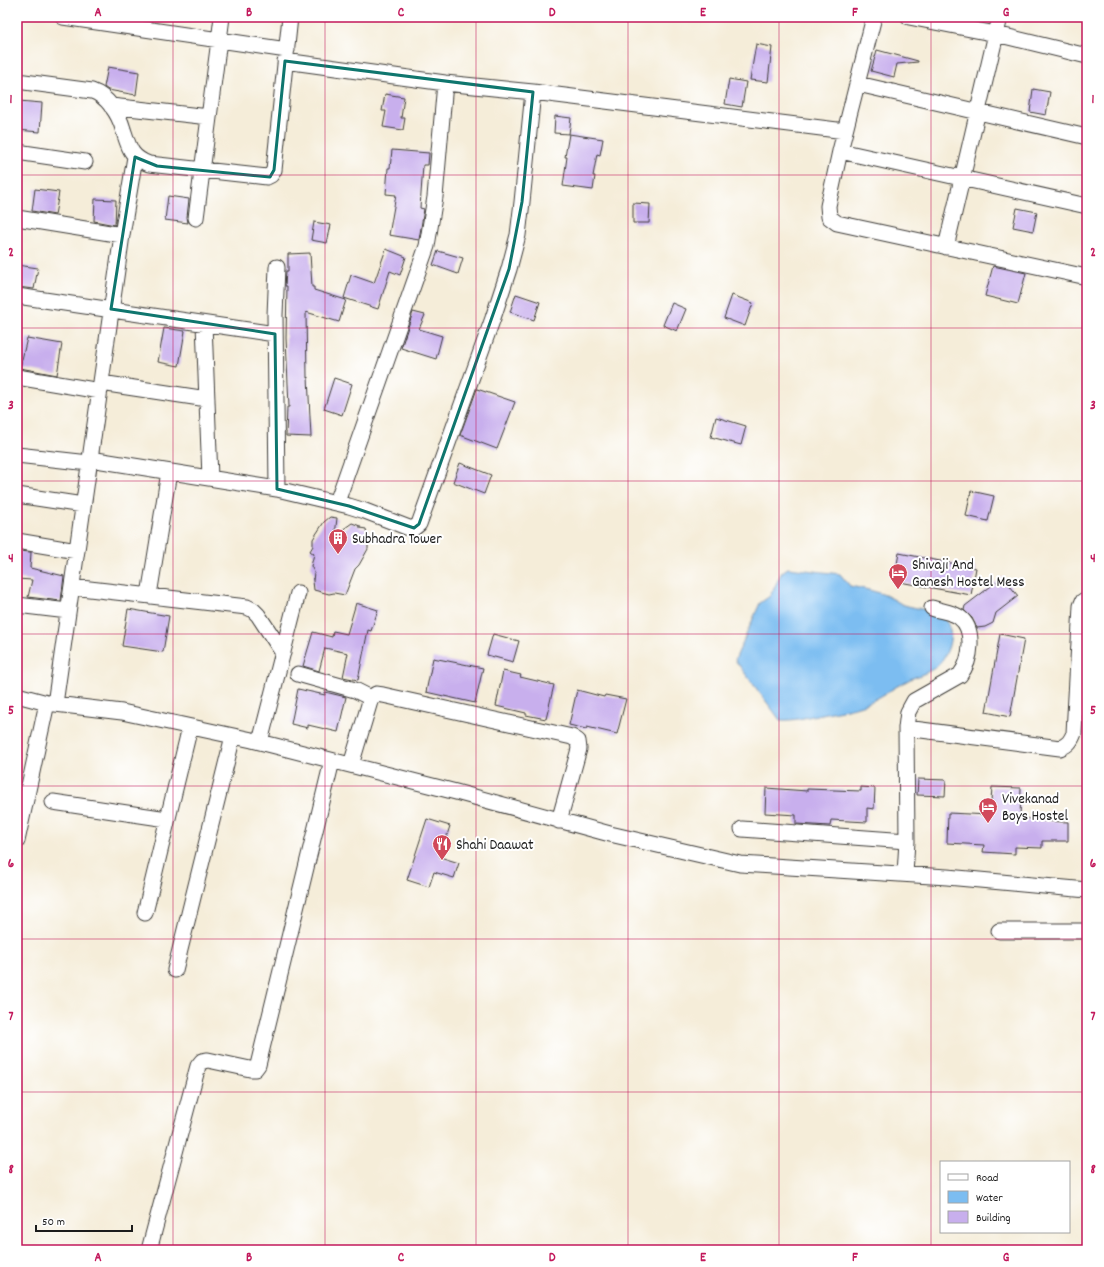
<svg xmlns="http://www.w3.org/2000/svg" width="1104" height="1267" font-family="Dekko,sans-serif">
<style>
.water{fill:#7cbdf1;stroke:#4c6c86}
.building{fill:#c8afed}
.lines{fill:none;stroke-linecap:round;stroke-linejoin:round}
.minor-casing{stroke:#3d3b38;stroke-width:17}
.minor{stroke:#fff;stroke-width:15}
.marked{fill:none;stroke:#0f766e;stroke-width:3;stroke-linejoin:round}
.grid{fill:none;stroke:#c2185b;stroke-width:1;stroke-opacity:0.55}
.labels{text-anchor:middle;stroke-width:4;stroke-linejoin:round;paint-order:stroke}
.poi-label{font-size:15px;fill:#1c1c1c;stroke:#fff;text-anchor:start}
.neatline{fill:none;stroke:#c2185b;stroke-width:1.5}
.grid-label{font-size:13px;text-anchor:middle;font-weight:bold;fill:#c2185b}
</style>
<rect width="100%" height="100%" fill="#fff"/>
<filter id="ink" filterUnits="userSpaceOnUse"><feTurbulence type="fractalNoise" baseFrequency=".025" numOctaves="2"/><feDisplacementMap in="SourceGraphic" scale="8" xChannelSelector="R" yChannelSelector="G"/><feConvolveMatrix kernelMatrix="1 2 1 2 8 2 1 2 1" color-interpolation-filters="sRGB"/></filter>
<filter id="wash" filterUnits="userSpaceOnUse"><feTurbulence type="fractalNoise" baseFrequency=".012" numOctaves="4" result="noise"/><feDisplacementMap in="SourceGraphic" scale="16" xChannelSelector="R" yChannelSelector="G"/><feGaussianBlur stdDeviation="0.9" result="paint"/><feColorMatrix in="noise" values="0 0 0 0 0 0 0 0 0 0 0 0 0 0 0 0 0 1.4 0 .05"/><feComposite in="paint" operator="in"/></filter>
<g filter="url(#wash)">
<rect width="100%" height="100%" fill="#f5edd9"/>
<path class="water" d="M788 568 840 574 850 586C864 589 878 591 891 598 895 600 899 603 904 605 917 609 934 609 944 619 958 632 947 660 933 669 924 675 912 677 903 683 893 688 884 695 874 700 858 708 840 710 822 714 807 717 795 721 780 720L735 660 760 603 770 596 782 572Z"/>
<g id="blocks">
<path class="building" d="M756 44 772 47 768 82 750 80Z
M877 50 918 61V62L897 64 894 77 871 71Z
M108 67 139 72 136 95 108 90 104 87Z
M729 79 746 82 742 107 725 104Z
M1033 89 1050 92 1046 115 1030 112Z
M385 94 404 97 401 118H405L403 130 383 127 386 111H382Z
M19 101 42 103 40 132 17 130Z
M555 116 571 118 569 134 554 133Z
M569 134 603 139 600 155 597 154 593 176H595L593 190 563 186 567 157H565Z
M392 150 429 153 428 165H423L420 208 424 209 419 240 389 235 396 195 386 194 388 168H390Z
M35 189 59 192 55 215 32 211Z
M168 196 189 199 187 217 188 223 165 220Z
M95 199 116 200 115 225 94 221Z
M633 203 650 204 649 223H633Z
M1017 208 1037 212 1033 231 1013 227Z
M314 222 331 225 327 243 311 240Z
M386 249 406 257 400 275 390 271 378 309 344 298 351 275 374 283Z
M438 251 463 258 458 274 433 265Z
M310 253 312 287H314V290L346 300 339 322 306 312 307 378 308 377 311 437 286 436 287 407H289L286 338 287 286H285L286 271H288V254Z
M17 265 38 268 34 289 17 287Z
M993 266 1026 273 1018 304 985 296Z
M516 294 540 302 534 320 510 312Z
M732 295 753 303 745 326 724 318Z
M672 303 686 309 677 331 663 325Z
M413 312 425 315 419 329 442 336 436 359 401 348Z
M164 328 185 331 179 366 158 362Z
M27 338 62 344 57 375 20 368Z
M334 378 352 384 342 415 324 409Z
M477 389 515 402 497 449 460 435Z
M716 417 746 426 741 445 711 437Z
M460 463 491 475 484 494 453 482Z
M971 491 994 496 988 521 966 516Z
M330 517 337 518 335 535 352 523 360 526V528L366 529 368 541V549L359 565 355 569 345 595 334 593 329 594 314 590 313 581 314 572 311 566 314 554 310 551 313 546V539L324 522Z
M17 551 31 552 30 568 64 576 61 601 28 597 32 580 17 579Z
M899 553 976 568 971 595 894 581Z
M1003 577 1018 596 996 613 993 623 985 627 977 628 972 618 964 610 965 606Z
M356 603 378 610 371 631 368 630 358 680 343 677 348 653 325 648 319 671 303 666 313 632 332 637 333 631 347 634Z
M128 609 169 616 163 652 122 646Z
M493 634 519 641 513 662 487 655Z
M1000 634 1024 639 1010 717 986 712Z
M433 658 483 668 475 703 426 692Z
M503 671 521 675 520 677 554 685 546 719 526 715V713L496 706Z
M298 689 325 695V692L346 697 338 732 308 725V728L291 724Z
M577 690 604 697 605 695 626 699 617 734 587 727 586 729 569 725Z
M918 779 946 780 945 796 917 795Z
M861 787 875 788 874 809 867 808V822L831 820 830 826 796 824V815L765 813 766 788 807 791V789L861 791Z
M992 787 1021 788 1020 818 1043 820V821L1068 822V841H1042V848L1015 847V854L983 852 984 845 947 843 948 813 990 815Z
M427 819 450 826 440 857 459 863 454 878 434 872 429 887 407 880Z"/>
</g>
</g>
<g filter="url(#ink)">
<use href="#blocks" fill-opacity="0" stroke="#3d3b38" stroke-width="1"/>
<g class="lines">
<defs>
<path id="minor" d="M63 17 287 50
M874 17 840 151 828 206 829 217 837 223 1087 277
M909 17 996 34 1087 56
M285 61 445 83 533 92 845 131
M17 81 92 91C107 96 119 114 123 129 129 147 130 157 149 164L267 177 271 175 274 170 290 17
M858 84 1087 137
M111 106 209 117
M840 151 1087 206
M17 152 85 162
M17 218 122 235
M196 218 222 17
M946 247 1000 17
M17 296 275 334
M204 324 210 478
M17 377 100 391
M101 383 207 399
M17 455 89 463
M90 459 277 489 349 506 365 511 409 528H414L419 524 493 318 509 269 518 235 522 202 533 92
M277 489 275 315 277 267
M17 495 83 505
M337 502 427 246 435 197 445 83
M17 541 77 551
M72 587 247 607 253 610 258 615 283 653
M149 595 169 472
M17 605 68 611
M298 674 355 690 371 698
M17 695 47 703 122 712 252 740 456 792 610 834 740 864 947 877 1087 890
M55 704 122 235 135 157
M906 728 908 712 914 701 960 675C971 661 976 629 959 617 952 612 940 611 932 608
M260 742 298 593
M351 765 371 698 376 694 383 695 572 737 578 741 579 749 559 821
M53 802 167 819
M742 829 907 841
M17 841 47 703
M905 874 907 841 906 728 1060 748C1068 745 1071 741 1074 733L1081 606 1083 601 1087 599
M145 913 190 727
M999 931H1087
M175 970 233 736
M149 1250 198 1066 202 1061 208 1060 250 1069H255L258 1065 332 761"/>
</defs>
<use href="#minor" class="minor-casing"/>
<use href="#minor" class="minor"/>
</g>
</g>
<path class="marked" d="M285 61 533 92 522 202 509 269 419 524 414 528 349 506 277 489 275 334 111 309 135 157 157 166 270 177 274 170Z"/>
<path class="grid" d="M173 17V1250M325 17V1250M476 17V1250M628 17V1250M779 17V1250M931 17V1250M17 175H1087M17 328H1087M17 481H1087M17 634H1087M17 786H1087M17 939H1087M17 1092H1087"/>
<defs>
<symbol id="building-pin" viewBox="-11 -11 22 30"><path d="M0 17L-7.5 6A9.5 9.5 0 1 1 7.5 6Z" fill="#d1495b" stroke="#fff"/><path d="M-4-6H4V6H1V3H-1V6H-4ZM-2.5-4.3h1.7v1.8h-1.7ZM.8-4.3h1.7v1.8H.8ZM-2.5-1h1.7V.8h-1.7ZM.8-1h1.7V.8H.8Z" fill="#fff"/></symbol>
<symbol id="hotel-pin" viewBox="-11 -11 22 30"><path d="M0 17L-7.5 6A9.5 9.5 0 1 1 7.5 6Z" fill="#d1495b" stroke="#fff"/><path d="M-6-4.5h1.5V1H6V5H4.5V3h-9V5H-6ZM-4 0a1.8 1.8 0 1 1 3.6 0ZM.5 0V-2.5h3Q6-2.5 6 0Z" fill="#fff"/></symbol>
<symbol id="restaurant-pin" viewBox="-11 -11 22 30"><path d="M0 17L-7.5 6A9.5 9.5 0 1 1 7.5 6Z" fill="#d1495b" stroke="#fff"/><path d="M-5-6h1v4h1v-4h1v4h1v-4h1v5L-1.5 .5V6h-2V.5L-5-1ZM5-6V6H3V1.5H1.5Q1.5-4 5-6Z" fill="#fff"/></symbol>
</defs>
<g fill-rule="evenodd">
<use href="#building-pin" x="327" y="527" width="22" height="30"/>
<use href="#hotel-pin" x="887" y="562" width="22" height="30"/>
<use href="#hotel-pin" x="977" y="796" width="22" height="30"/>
<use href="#restaurant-pin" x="431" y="833" width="22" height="30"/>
</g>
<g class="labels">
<g class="poi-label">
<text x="352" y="543">Subhadra Tower</text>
<text x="912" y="569">Shivaji And<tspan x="912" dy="17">Ganesh Hostel Mess</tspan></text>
<text x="1002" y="803">Vivekanad<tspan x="1002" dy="17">Boys Hostel</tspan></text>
<text x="456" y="849">Shahi Daawat</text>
</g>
</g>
<rect width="1104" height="1267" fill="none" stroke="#fff" stroke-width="44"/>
<rect x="940" y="1161" width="130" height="72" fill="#ffffff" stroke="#a4a4a4"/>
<rect x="948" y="1174" width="20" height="6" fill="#ffffff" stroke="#a4a4a4"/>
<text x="976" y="1181" font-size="12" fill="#1c1c1c">Road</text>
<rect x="948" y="1191" width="20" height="12" fill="#7cbdf1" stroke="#a4a4a4"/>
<text x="976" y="1201" font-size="12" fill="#1c1c1c">Water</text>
<rect x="948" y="1211" width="20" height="12" fill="#c8afed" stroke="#a4a4a4"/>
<text x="976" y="1221" font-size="12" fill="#1c1c1c">Building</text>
<path d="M36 1225v6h96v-6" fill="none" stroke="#1c1c1c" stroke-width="2"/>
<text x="42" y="1225" font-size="12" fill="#1c1c1c" stroke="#ffffff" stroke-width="3" paint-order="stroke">50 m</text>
<rect x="22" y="22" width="1060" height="1223" class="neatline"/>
<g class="grid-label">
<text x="98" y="16">A</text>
<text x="249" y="16">B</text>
<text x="401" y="16">C</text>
<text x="552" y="16">D</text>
<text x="703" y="16">E</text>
<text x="855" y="16">F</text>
<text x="1006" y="16">G</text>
<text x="11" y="103">1</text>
<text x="1093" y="103">1</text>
<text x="11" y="256">2</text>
<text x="1093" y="256">2</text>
<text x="11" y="409">3</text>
<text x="1093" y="409">3</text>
<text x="11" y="562">4</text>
<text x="1093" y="562">4</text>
<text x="11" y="714">5</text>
<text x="1093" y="714">5</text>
<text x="11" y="867">6</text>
<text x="1093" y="867">6</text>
<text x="11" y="1020">7</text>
<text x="1093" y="1020">7</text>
<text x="11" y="1173">8</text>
<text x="1093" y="1173">8</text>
<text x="98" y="1261">A</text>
<text x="249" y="1261">B</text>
<text x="401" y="1261">C</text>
<text x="552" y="1261">D</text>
<text x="703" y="1261">E</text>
<text x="855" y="1261">F</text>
<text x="1006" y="1261">G</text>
</g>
</svg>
